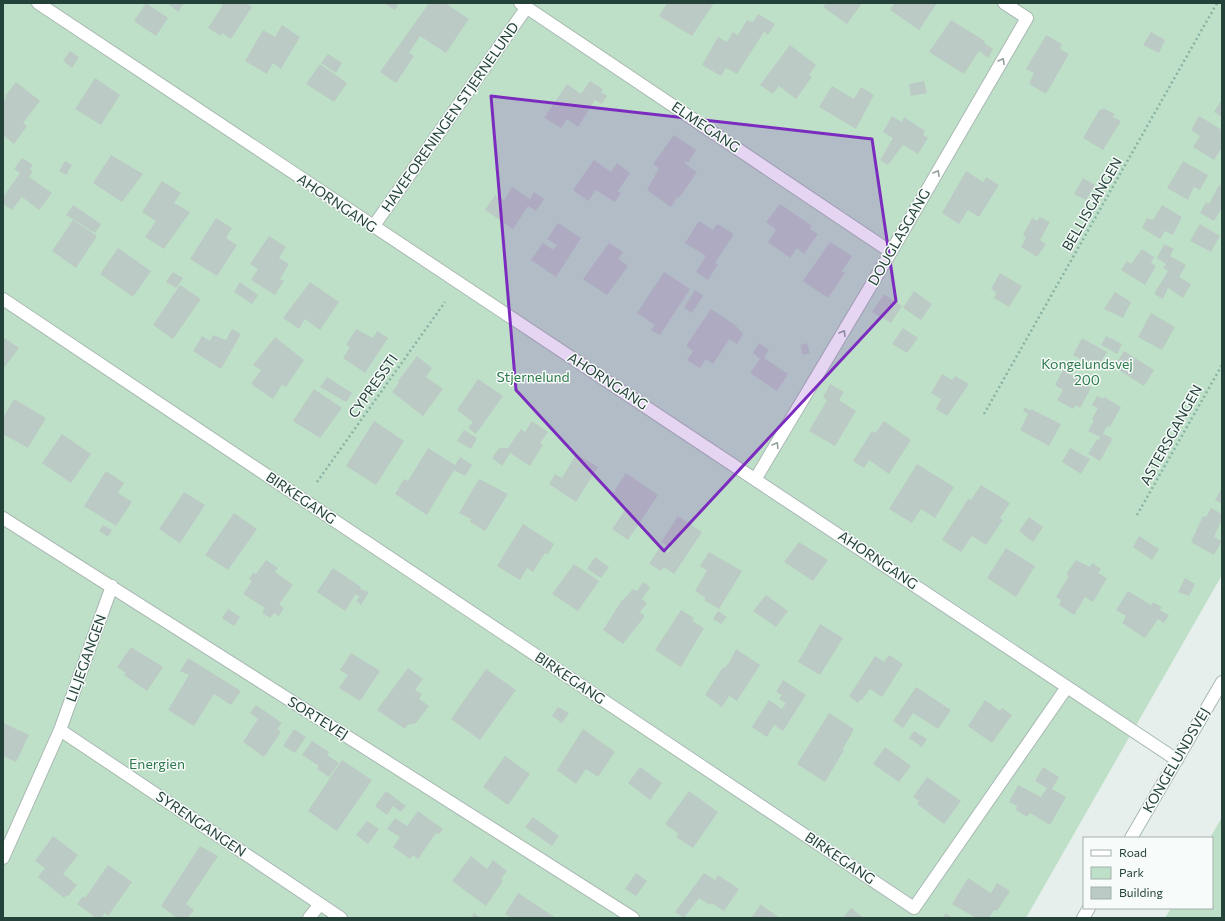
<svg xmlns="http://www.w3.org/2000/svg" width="1225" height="921" font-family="Commissioner,sans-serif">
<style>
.green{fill:#bfe0c8}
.building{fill:#bbcac4}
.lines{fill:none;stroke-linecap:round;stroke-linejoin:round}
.minor-casing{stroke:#a8b8b2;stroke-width:14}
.path{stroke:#86b3a5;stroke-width:2.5;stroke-dasharray:2 3;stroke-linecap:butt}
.minor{stroke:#fff;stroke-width:12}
.oneway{stroke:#92a09c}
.marked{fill:#7b2cbf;fill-opacity:0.2;stroke:#7b2cbf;stroke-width:3;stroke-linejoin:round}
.labels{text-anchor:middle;stroke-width:3;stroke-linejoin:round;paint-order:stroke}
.street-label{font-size:14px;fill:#24423a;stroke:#f7fbf9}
.park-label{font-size:14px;fill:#2d7a4b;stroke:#f7fbf9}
</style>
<rect width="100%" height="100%" fill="#e6efeb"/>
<path class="green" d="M3 3H1222V575L1026 918H3Z
M1222 817V918H1165L1171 908H1212V838H1210Z"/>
<path class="building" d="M146 3 168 18 156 36 134 21Z
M167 3H184L178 12Z
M219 3H247L252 7 231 39 222 33 221 36 208 28 223 5Z
M384 3H399L395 10Z
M429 3H445L469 19 446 53 420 36 409 53 414 56 396 83 380 72Z
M667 3H714L692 36 659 16Z
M827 3H862L847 24 823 7Z
M895 3H937L919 30 890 10Z
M758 14 775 24 768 35 764 32 737 74 726 68 721 76 702 65 718 37 727 42 733 32 738 35 747 20 753 22Z
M951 20 985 41 984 43 993 49 988 58 979 51 964 74 929 52Z
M282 25 300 37 281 69 273 63 267 74 245 61 263 30 275 37Z
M1151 32 1165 40 1159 53 1143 45Z
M1046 35 1062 44 1060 49 1069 54 1046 94 1029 84 1034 73 1026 69Z
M790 45 816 65 809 75 812 77 796 99 779 86 773 94 760 85Z
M70 51 79 57 72 68 63 61Z
M328 54 342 63 336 73 321 63Z
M320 64 347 83 334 102 306 84Z
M95 78 120 95 101 125 75 109Z
M590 81 603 89 601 92 607 96 602 104 595 100 578 127 567 119 561 128 544 118 567 84 581 94Z
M924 81 927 93 911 96 909 84Z
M16 82 40 101 23 123 27 126 14 144 3 135V102L7 97 5 96Z
M832 86 854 99 861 87 874 95 856 129 819 107Z
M1222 99V117L1214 112Z
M1103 108 1115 114 1113 117 1121 121 1103 150 1083 138 1100 109 1102 110Z
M892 116 902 122 904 117 925 131 923 135 928 138 918 154 903 145 888 165 880 160 893 138 883 132Z
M1199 116 1222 130 1221 139 1222 147 1214 160 1193 147 1200 136 1191 130Z
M674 135 696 150 688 163 685 161 684 163 697 172 679 198 677 197 671 207 647 190 659 168 653 164Z
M111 155 143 174 122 202 93 183Z
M22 158 33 165 30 169 33 171 29 177 52 193 39 210 22 197 12 210 3 204V197L20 173 14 169Z
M594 160 611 172 617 163 630 173 618 191 621 193 615 202 596 190 588 201 573 190Z
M65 161 72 165 66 175 59 171Z
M1183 161 1208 175 1200 190 1194 187 1188 200 1167 188Z
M966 171 983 182 986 177 999 185 979 217 968 210 959 224 942 213Z
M1083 178 1095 185 1086 200 1074 194Z
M162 181 181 193 174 203 190 212 164 249 145 237 156 221 142 212Z
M1219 185 1222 187V211L1221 210 1214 221 1200 213 1206 202 1209 204Z
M512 187 530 199 534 192 544 199 536 211 528 206 513 229 485 210 495 195 504 200Z
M780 204 812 226 810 229 818 234 804 254 797 248 790 258 768 242 776 230 766 222Z
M73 205 101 224 95 233 66 215Z
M1162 205 1182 217 1173 235 1165 231 1160 239 1142 228 1147 218 1153 220Z
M1040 217 1050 222 1040 240 1046 244 1037 257 1021 247 1026 238 1023 235 1032 218 1037 221Z
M216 218 232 228 226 238 237 245 217 276 190 259Z
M73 220 97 236 76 268 52 251Z
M699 221 713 230 717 224 734 234 715 263 718 264 708 280 696 272 706 256 685 243Z
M558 223 581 238 556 277 531 260 543 243 553 250 557 245 547 239Z
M1200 224 1220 236 1211 252 1190 241Z
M269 236 286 247 279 258 289 264 280 279 284 281 275 295 251 280 258 269 250 264Z
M830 242 852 256 842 271 845 273 828 298 803 281Z
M609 243 623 252 618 259 628 266 607 295 583 279Z
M1164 244 1174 249 1170 256 1186 265 1179 277 1191 284 1183 298 1168 288 1163 299 1154 294 1168 271 1163 268 1166 264 1157 258Z
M118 248 151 271 133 297 100 274Z
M1142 249 1154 257 1151 263 1156 266 1145 285 1121 270 1127 261 1131 264Z
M173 272 183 278 176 288 166 282Z
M664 272 690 289 660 335 651 330 655 325 637 313Z
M1000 273 1022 286 1009 307 994 298 996 292 991 289Z
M240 282 258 295 252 304 234 292Z
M310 282 339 302 320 330 305 319 299 329 283 318Z
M180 285 201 299 173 339 153 325Z
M695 290 703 296 692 313 684 308Z
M914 291 932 304 921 320 903 308Z
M1115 292 1131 302 1123 318 1104 309Z
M884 294 902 306 891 323 872 312Z
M711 309 735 325 743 334 737 344 729 339 713 364 706 359 700 368 687 360 693 351 686 346Z
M1151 313 1175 327 1162 350 1138 337Z
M903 328 918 338 907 353 892 344Z
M232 329 241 334 221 369 193 351 202 336 210 341 213 335 226 340Z
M356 329 373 338 377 331 388 338 365 373 343 358 350 347 346 345Z
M1106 336 1122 344 1117 354 1101 345Z
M3 337 19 348 3 369Z
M275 337 304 360 286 387 282 385 273 399 251 384 261 370 253 365Z
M1082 338 1107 352 1097 368 1073 355Z
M759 343 769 350 764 358 788 374 777 391 750 373 760 359 753 353Z
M807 343 810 353 803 355 800 345Z
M1124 351 1154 370 1144 386 1114 367Z
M417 356 432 368 426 377 443 389 423 416 392 392 399 383 398 381Z
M1063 370 1086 383 1085 384 1091 388 1080 408 1076 405 1073 409 1057 400 1063 390 1055 385Z
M942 374 952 380 955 376 969 384 947 416 936 409 941 399 931 393Z
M327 377 352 393 346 402 320 387Z
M478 379 503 396 476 434 468 428 473 422 457 410Z
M830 384 844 392 839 400 856 411 835 446 809 431 827 400 823 397Z
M314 389 342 408 320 438 293 421Z
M1097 396 1103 399 1104 397 1121 407 1110 427 1107 426 1103 434 1112 438 1110 445 1099 440 1100 437 1088 431 1094 420 1092 419 1098 408 1092 405Z
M14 399 46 418 28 448 3 434V418Z
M1025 407 1030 411 1031 409 1061 424 1049 446 1020 430 1028 414 1023 411Z
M374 421 404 441 376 485 346 466Z
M532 421 548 432 540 443 543 445 530 466 510 453 502 466 492 458 499 448H508L521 429 525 432Z
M884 421 911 440 889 474 869 460 864 468 853 461 872 431 874 433 877 431Z
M464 430 477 438 471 449 457 441Z
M62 434 91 454 71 483 42 463Z
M1097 439 1109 445 1100 461 1088 454Z
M428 448 455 465 460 457 472 465 465 476 454 470 427 515 395 494 404 479 408 481Z
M1070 448 1090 459 1081 474 1062 462Z
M576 454 598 467 576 502 549 484 555 474 562 478Z
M917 464 954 487 935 518 921 509 912 523 889 509Z
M106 471 124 483 118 493 132 502 116 526 84 506Z
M626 473 658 495 628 540 612 529 627 507 611 496Z
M479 479 508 494 485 531 470 522 471 519 459 513Z
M981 485 1010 503 1000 518 1003 520 986 545 972 536 961 552 942 540 968 499 971 500Z
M1222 488V504L1215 500Z
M184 492 205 505 180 543 159 529Z
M1211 508 1222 514V519L1214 537 1222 541 1214 555 1191 542 1203 516 1206 517Z
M234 513 257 529 228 570 205 555Z
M678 516 702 532 674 574 664 567 661 571 649 564 660 547 668 553 671 548 661 542Z
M1029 517 1043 527 1033 542 1019 531Z
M523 524 554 544 548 554 545 553 533 572 527 568 520 580 497 566Z
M103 525 112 530 108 537 99 531Z
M1139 536 1159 549 1152 560 1133 547Z
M799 542 828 560 813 581 784 562Z
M1006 548 1035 566 1016 597 987 578Z
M709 552 742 571 719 609 704 600 706 598 695 591 707 570 700 566Z
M595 557 609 567 601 578 587 569Z
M266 560 278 568 275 572 293 585 279 604 284 608 279 616 274 613 270 618 262 612 265 608 243 594 252 581 249 579 253 573 256 574Z
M1076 560 1090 567 1092 563 1101 569 1098 573 1107 578 1093 602 1085 597 1074 615 1059 605 1061 600 1056 597 1069 576 1066 574Z
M574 564 599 581 578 611 552 594Z
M333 568 361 587 360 589 369 592 361 605 356 601 359 597 356 594 345 611 317 592Z
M1185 578 1195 584 1189 596 1178 592Z
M643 582 650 587 642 599 647 603 640 612 645 616 623 644 603 630 622 600H623L633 589 637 591Z
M1128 591 1151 605 1153 602 1162 607 1160 610 1169 615 1164 623 1158 619 1145 638 1122 623 1126 616 1116 610Z
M766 595 788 611 776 627 753 611Z
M228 609 240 617 234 626 222 618Z
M681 610 694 618 692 621 704 628 681 667 655 650Z
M718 611 727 617 721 624 713 619Z
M820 624 843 638 820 675 798 662Z
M131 647 163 667 147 691 124 675 126 673 117 667Z
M736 649 760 665 737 701 729 696 722 707 705 695 723 667 725 668 730 661Z
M351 653 380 671 360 701 339 688 348 675 340 670Z
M889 655 903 664 882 697 870 689 862 700 861 699 858 703 849 696 875 656 884 662Z
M188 658 241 691 231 705 214 694 194 726 168 710 189 675 180 671Z
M408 668 423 679 415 690 422 694 419 699 429 706 416 723 407 725 405 729 377 710Z
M486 669 516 690 480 740 451 719Z
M783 680 806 695 783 731 774 725 767 737 752 727 769 700 782 709 786 703 779 699 782 695 776 692Z
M916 687 951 710 938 729 913 713 903 728 893 721Z
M985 700 1000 711 1002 708 1012 715 992 743 968 726Z
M256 705 282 723 277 729 281 732 264 757 243 742 258 719 250 713Z
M558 707 569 713 562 723 552 716Z
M829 713 854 729 843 749 844 750 825 782 797 764Z
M3 723 29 735 16 762 3 756Z
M294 729 306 737 295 753 283 746Z
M583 729 615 752 598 777 586 769 576 784 557 770Z
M914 731 927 739 922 747 909 738Z
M312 741 329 752 327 755 339 763 329 777 317 769 319 766 302 755Z
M885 747 911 766 899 782 873 764Z
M505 756 530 774 508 805 483 787Z
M342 760 372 780 337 831 308 811Z
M640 767 662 783 650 800 628 783Z
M1043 767 1059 777 1052 789 1066 797 1050 825 1030 813 1027 817 1016 810 1017 806 1009 802 1018 785 1041 797 1047 788 1035 781Z
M927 777 961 801 944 824 917 804 919 801 913 797Z
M386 791 406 806 401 812 393 806 387 815 375 806Z
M689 791 718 812 693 848 676 837 679 834 665 824Z
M418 811 443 829 439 834 436 833 418 859 413 855 410 859 393 847 400 837 387 829 395 818 407 826Z
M533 817 559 836 552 846 525 827Z
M367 821 379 829 368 844 356 835Z
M53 836 78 855 63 874 77 885 68 896 66 895 64 898 38 877 45 868 35 861Z
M200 846 218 856 186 904 194 910 188 918H177L161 906Z
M471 856 487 869 493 860 507 871 501 879 503 881 486 906 452 881Z
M108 865 132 882 108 916 105 913 101 918H96L77 904 83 896 85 898Z
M636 873 647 881 636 896 625 889Z
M704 873 715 880 718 875 739 889 724 911 712 903 710 905 699 898 684 918 675 912Z
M968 878 991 893 997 883 1010 891 997 911 994 910 989 918H976L952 904Z
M518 893 556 918H511L505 914Z
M761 904 764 907 780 918H751Z
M851 908 864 918H843Z
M474 913 481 918H471Z
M946 913 953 918H942Z"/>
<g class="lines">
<defs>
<path id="minor" d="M38 3 1177 760
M520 3 891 252
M373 227 527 7
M3 299 914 908 1067 687
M756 478 891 252 1027 18 1004 3
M3 518 633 918
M60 730 341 918
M1131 838 1222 682
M3 858 60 730 112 586
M309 918 320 904
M1083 918 1089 908"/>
</defs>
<use href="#minor" class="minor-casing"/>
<path class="path" d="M984 414 1217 3
M317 482 445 302
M1137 515 1222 365"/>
<use href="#minor" class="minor"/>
</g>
<defs><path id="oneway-chevron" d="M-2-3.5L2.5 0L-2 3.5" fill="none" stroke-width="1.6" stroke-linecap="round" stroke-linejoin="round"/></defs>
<g class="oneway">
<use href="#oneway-chevron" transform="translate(1002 61) rotate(-60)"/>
<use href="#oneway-chevron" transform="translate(937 173) rotate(-60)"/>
<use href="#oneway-chevron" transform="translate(843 333) rotate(-59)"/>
<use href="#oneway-chevron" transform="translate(776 445) rotate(-59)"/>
</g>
<path class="marked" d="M491 96 872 139 896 301 664 551 516 390Z"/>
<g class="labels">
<g class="street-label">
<text transform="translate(450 117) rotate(-55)" y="5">HAVEFORENINGEN STJERNELUND</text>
<text transform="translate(706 127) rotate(34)" y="5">ELMEGANG</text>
<text transform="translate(337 203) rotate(34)" y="5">AHORNGANG</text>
<text transform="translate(1092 204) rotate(-60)" y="5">BELLISGANGEN</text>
<text transform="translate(899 237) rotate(-60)" y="5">DOUGLASGANG</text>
<text transform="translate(608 381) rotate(33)" y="5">AHORNGANG</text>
<text transform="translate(373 386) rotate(-55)" y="5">CYPRESSTI</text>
<text transform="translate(1171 435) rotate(-61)" y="5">ASTERSGANGEN</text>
<text transform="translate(301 498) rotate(34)" y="5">BIRKEGANG</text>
<text transform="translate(878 560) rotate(34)" y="5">AHORNGANG</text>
<text transform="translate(86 658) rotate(-70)" y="5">LILJEGANGEN</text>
<text transform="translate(570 678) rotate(34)" y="5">BIRKEGANG</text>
<text transform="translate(318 718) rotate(32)" y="5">SORTEVEJ</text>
<text transform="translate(1176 760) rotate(-60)" y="5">KONGELUNDSVEJ</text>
<text transform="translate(201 824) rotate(34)" y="5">SYRENGANGEN</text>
<text transform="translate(840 858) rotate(34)" y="5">BIRKEGANG</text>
</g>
<g class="park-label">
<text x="1087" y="369">Kongelundsvej<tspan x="1087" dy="16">200</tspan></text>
<text x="533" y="382">Stjernelund</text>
<text x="157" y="769">Energien</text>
</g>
</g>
<rect width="1225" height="921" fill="none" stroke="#24423a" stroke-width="8"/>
<rect x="1083" y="837" width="130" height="72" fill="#f7fbf9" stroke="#a3b1ad"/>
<rect x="1091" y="850" width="20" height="6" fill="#ffffff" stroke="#a3b1ad"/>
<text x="1119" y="857" font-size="12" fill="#24423a">Road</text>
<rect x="1091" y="867" width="20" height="12" fill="#bfe0c8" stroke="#a3b1ad"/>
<text x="1119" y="877" font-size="12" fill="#24423a">Park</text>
<rect x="1091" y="887" width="20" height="12" fill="#bbcac4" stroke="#a3b1ad"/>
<text x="1119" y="897" font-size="12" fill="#24423a">Building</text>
</svg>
